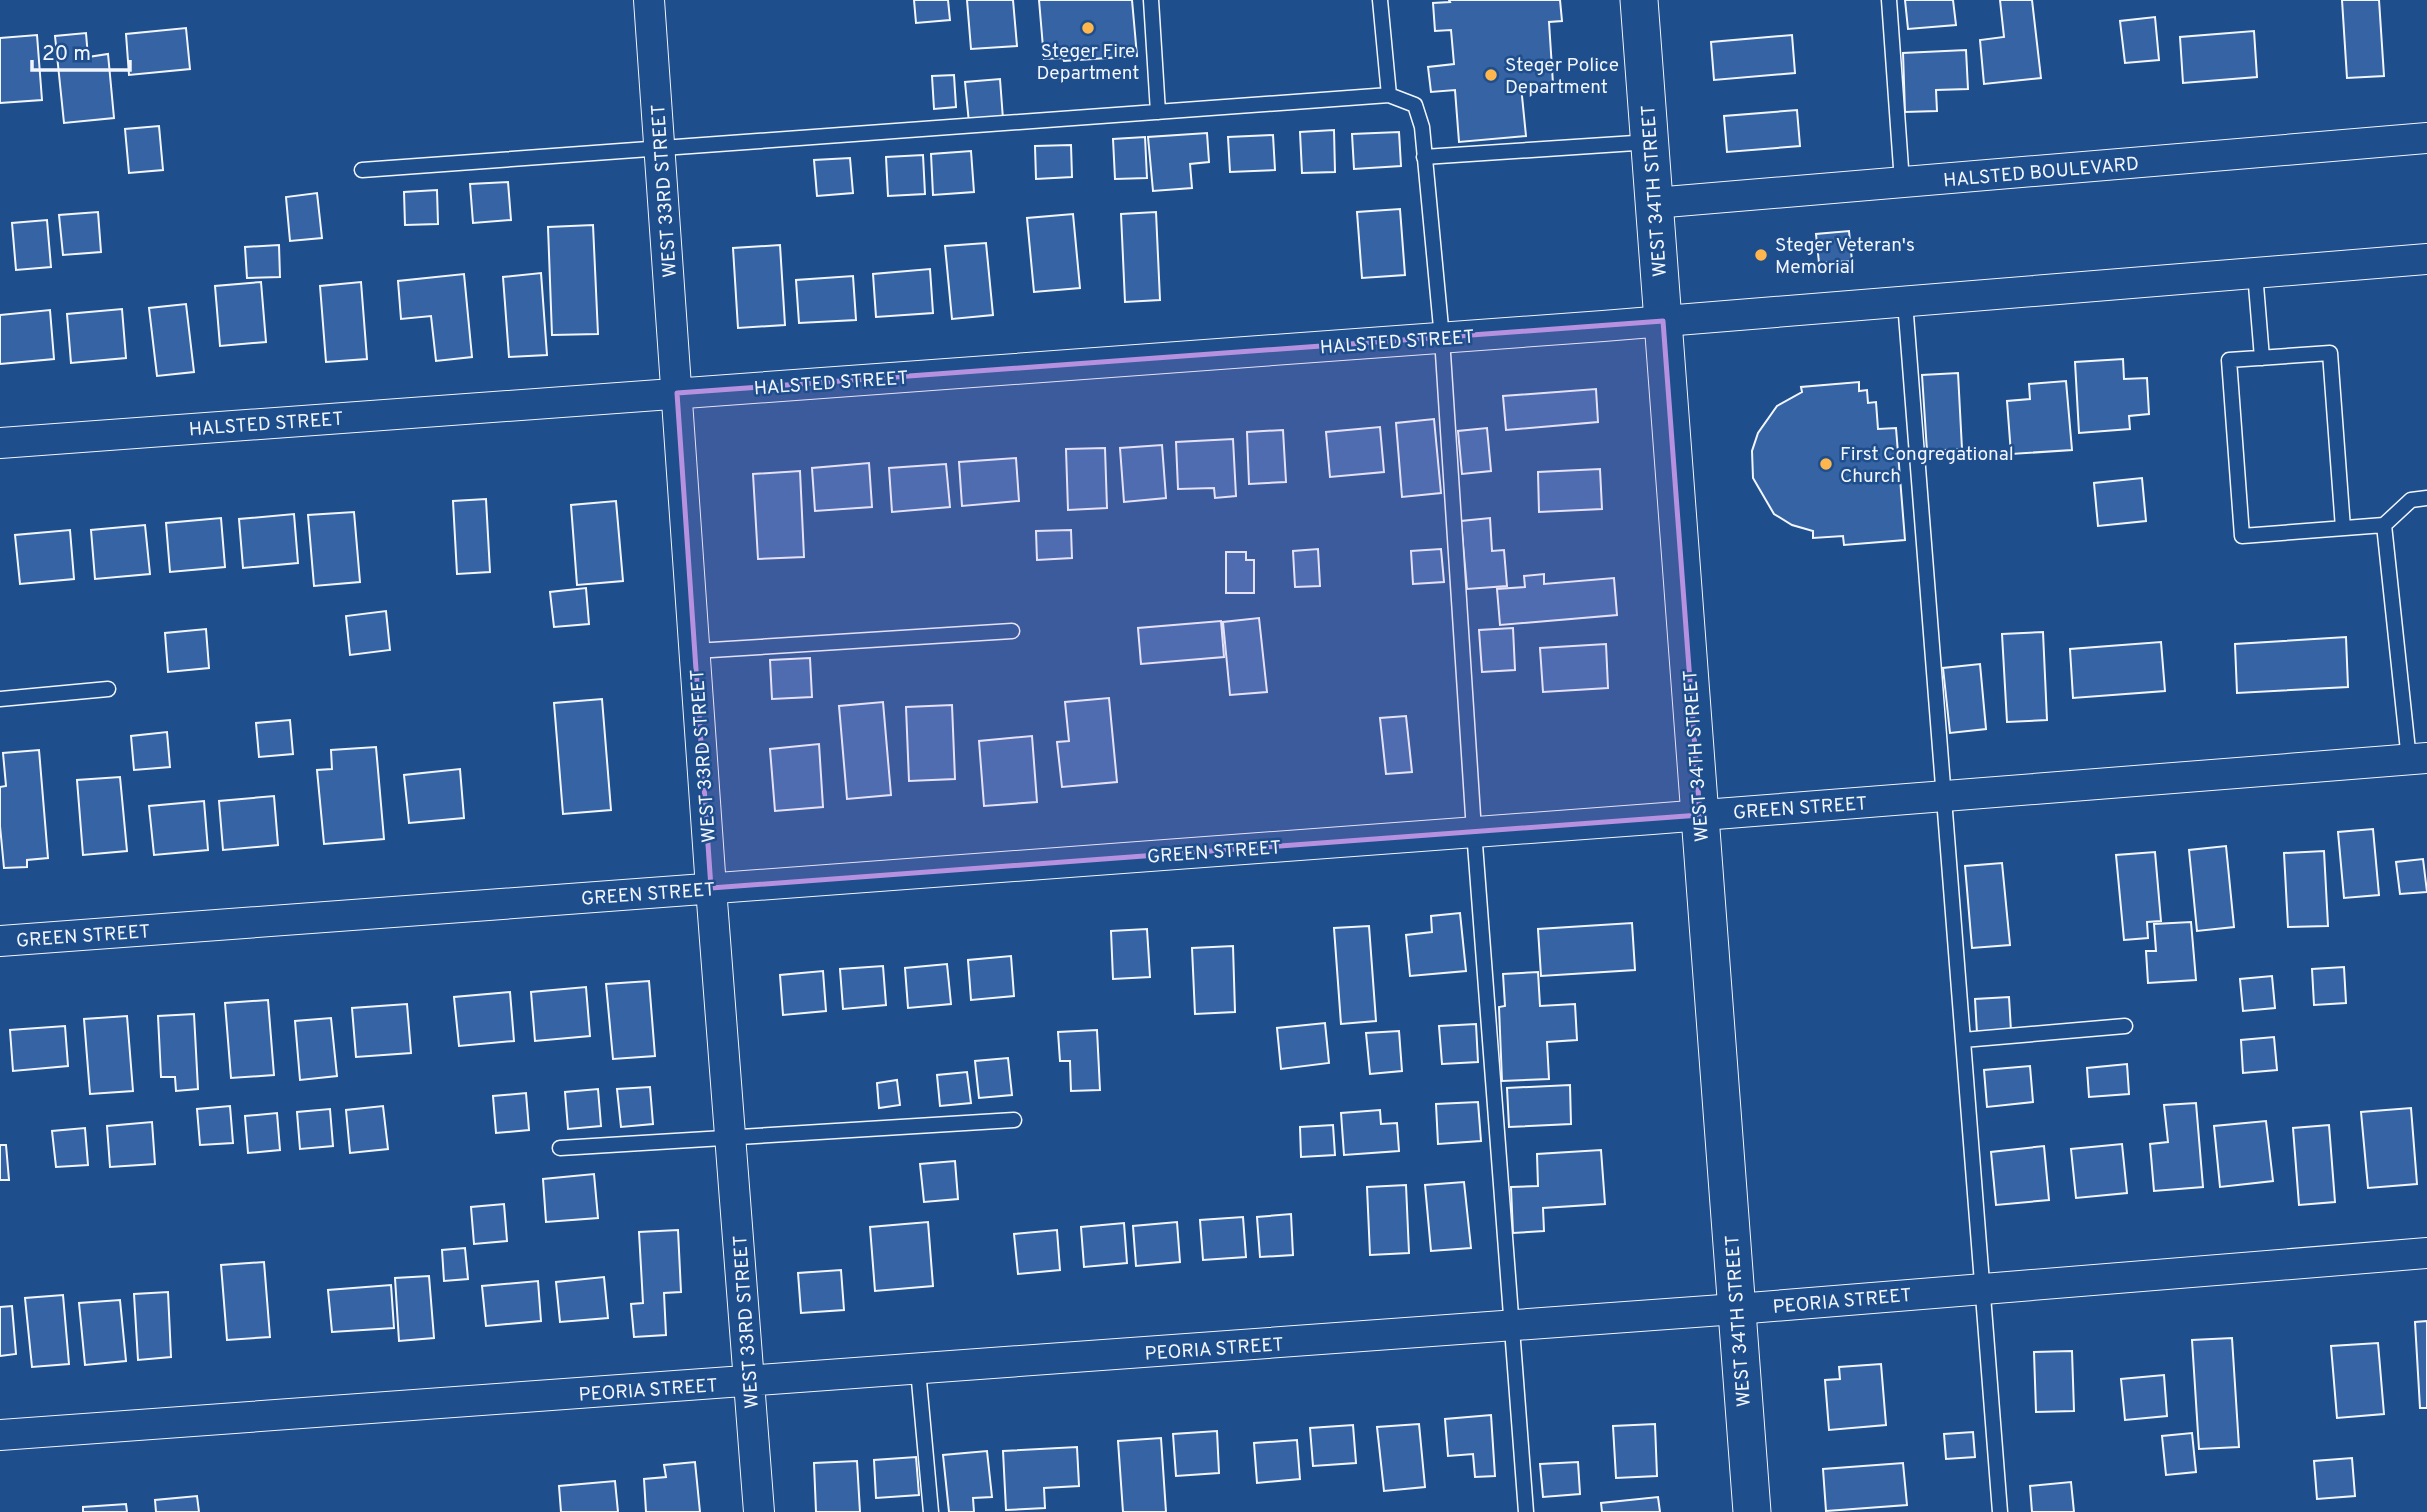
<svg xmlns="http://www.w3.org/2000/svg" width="2427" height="1512" font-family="Overpass,sans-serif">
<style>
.building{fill:#3563a3;stroke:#f2f6ff;stroke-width:2}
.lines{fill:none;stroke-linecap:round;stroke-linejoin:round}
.service-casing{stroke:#f2f6ff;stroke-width:17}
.minor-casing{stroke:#f2f6ff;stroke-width:32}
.tertiary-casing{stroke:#f2f6ff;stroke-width:39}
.service{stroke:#1f4e8c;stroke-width:14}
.minor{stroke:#1f4e8c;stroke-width:30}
.tertiary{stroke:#1f4e8c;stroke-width:37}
.marked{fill:#b691df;fill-opacity:0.2;stroke:#b691df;stroke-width:5;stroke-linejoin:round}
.poi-dot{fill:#ffb74d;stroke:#1f4e8c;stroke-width:2.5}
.labels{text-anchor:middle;stroke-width:5;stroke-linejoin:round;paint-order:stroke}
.poi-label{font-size:19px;fill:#f2f6ff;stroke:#1f4e8c;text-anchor:start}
.street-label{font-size:19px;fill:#f2f6ff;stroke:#1f4e8c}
</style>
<rect width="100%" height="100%" fill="#1f4e8c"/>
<path class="building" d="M914 0H948L950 20 916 23Z
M967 0H1013L1017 46 971 49Z
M1039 0H1132L1137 56 1064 61 1063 58 1044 59Z
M1449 0H1560L1562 21 1549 22 1553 84 1521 86 1526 136 1459 142 1455 90 1431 92 1428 67 1454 64 1451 30 1435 31 1433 3 1450 2Z
M1905 0H1953L1956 25 1908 29Z
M2000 0H2032L2041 78 1984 84 1980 40 2004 37Z
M2342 0H2379L2384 76 2347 78Z
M2155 17 2159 60 2125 63 2120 21Z
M186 28 190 69 129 75 126 34Z
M2254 31 2257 77 2183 83 2180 37Z
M86 33 88 57 108 54 114 118 64 123 55 36Z
M37 35 42 100 0 103V38Z
M1792 35 1795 73 1714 80 1711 42Z
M1966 50 1968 89 1936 90 1937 111 1905 112 1903 53Z
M954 75 956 107 934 109 932 76Z
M1000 79 1003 119 969 123 965 82Z
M1797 110 1800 146 1727 152 1724 116Z
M159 126 163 170 129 173 125 129Z
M1334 130 1335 172 1302 173 1300 132Z
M1399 132 1401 166 1354 169 1352 134Z
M1207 133 1209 162 1190 164 1192 188 1153 191 1148 137Z
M1273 135 1275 170 1230 172 1228 137Z
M1145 137 1147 178 1115 179 1113 139Z
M1071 145 1072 177 1036 179 1035 146Z
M971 151 974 192 933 195 931 154Z
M923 155 925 194 888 196 886 157Z
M850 158 853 193 817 196 814 160Z
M508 182 511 220 473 223 470 184Z
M437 190 438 224 405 225 404 192Z
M317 193 322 238 290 241 286 197Z
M1400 209 1405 275 1362 278 1357 212Z
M98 212 101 252 63 255 59 215Z
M1156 212 1160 300 1125 302 1121 214Z
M1073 214 1080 288 1034 292 1027 218Z
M47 220 51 267 16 270 12 223Z
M593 225 598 334 552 335 548 227Z
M1849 231 1852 261 1819 263 1816 234Z
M986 243 993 315 952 319 945 246Z
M279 245 280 277 247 278 245 247Z
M780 245 785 325 738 328 733 248Z
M930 269 933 313 876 317 873 274Z
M541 273 547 355 509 357 503 277Z
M464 274 472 357 436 361 431 316 401 319 398 281Z
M853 276 856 320 799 323 796 280Z
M261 282 266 342 220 346 215 286Z
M361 282 367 359 326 362 320 286Z
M186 304 194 372 157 376 149 308Z
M122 309 126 358 71 363 67 314Z
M50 310 54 359 0 364V315Z
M2123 359 2124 379 2147 378 2149 414 2129 416 2130 429 2079 433 2075 362Z
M1958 373 1962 449 1927 451 1922 375Z
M2066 381 2072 450 2011 454 2007 401 2030 399 2029 384Z
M1859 382V391L1867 390 1868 403 1876 402 1878 429 1896 428 1905 540 1844 545 1843 536 1813 538V531L1792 525 1774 514 1753 478 1752 451 1758 433 1777 406 1802 392 1801 387Z
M1596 389 1598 422 1506 430 1503 396Z
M1434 419 1441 493 1402 497 1396 423Z
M1380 427 1384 472 1330 477 1326 432Z
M1487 428 1491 471 1462 474 1458 431Z
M1283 430 1286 482 1249 484 1247 432Z
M1233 439 1236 496 1215 498 1214 488 1178 489 1176 442Z
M1162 445 1166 498 1124 502 1120 448Z
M1105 448 1107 508 1068 510 1066 449Z
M1016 458 1019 501 962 506 959 462Z
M869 463 872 507 815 511 812 468Z
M946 464 950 507 892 512 889 468Z
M1600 469 1602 509 1539 512 1538 472Z
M800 471 804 557 758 559 753 474Z
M2142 478 2146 521 2098 526 2094 483Z
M486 499 490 572 457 574 453 501Z
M616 501 623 581 577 585 571 505Z
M354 512 360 582 314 586 308 515Z
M294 514 298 563 243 568 239 519Z
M221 518 225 567 170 572 166 523Z
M1490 518 1492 551 1504 550 1507 586 1467 589 1461 521Z
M145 525 150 574 95 579 91 530Z
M70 530 74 579 20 584 15 535Z
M1071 530 1072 558 1037 560 1036 531Z
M1318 549 1320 586 1295 587 1293 551Z
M1441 549 1444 582 1413 584 1411 551Z
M1226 552H1246V560H1254V593H1226Z
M1544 574V584L1614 578 1617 615 1500 625 1497 589 1525 587 1524 576Z
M586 588 589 624 554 627 550 592Z
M386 611 390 650 350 655 346 616Z
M1259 618 1267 692 1230 695 1223 622Z
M1221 621 1224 657 1141 664 1138 628Z
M1513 628 1515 670 1482 672 1479 630Z
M206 629 209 668 168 672 165 633Z
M2043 632 2047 720 2007 722 2002 634Z
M2346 637 2348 687 2237 693 2235 644Z
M2161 642 2165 691 2073 698 2070 649Z
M1606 644 1608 688 1543 692 1540 648Z
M810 658 812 697 772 699 770 660Z
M1980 664 1986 729 1950 733 1943 668Z
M1109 698 1117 782 1062 787 1057 742 1069 741 1065 702Z
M602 699 611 810 563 814 554 703Z
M883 702 891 795 847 799 839 706Z
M952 705 955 779 909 781 906 707Z
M1406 716 1412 772 1386 774 1380 718Z
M290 720 293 754 259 757 256 723Z
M167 732 170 767 134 770 131 736Z
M1032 736 1037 802 984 806 979 741Z
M819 744 823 807 775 811 770 749Z
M376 747 384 839 324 844 317 770 332 769 331 750Z
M39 750 48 858 27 860V867L4 868 0 826V787L6 786 3 753Z
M460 769 464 818 409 823 404 775Z
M120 777 127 851 83 855 77 780Z
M274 796 278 845 223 850 219 801Z
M204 801 208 850 154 855 149 806Z
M2373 829 2379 895 2344 898 2338 832Z
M2226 846 2234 927 2197 931 2189 850Z
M2324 851 2328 926 2288 927 2284 853Z
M2155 852 2161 921 2147 922 2148 938 2124 940 2116 855Z
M2423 859 2427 892 2400 894 2396 862Z
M2002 863 2010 945 1972 948 1965 866Z
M1460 913 1466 971 1410 976 1406 935 1432 932 1431 916Z
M2191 922 2196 980 2148 983 2146 951H2156L2154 924Z
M1632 923 1635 970 1541 976 1538 929Z
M1369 926 1376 1021 1341 1024 1334 928Z
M1147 929 1150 977 1113 979 1111 931Z
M1233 946 1235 1012 1195 1014 1192 948Z
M1011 956 1014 996 971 1000 968 960Z
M947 964 951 1004 908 1008 905 968Z
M883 966 886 1005 843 1009 840 969Z
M2344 967 2346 1003 2314 1005 2312 969Z
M823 971 826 1011 783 1015 780 975Z
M1538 972 1540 1006 1575 1004 1577 1040 1547 1042 1549 1079 1502 1081 1499 1007 1505 1006 1503 974Z
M2272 976 2275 1008 2243 1011 2240 979Z
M649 981 655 1056 613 1059 606 984Z
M586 987 590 1036 535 1041 531 992Z
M510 992 514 1041 459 1046 454 997Z
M2009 997 2011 1031 1977 1033 1975 999Z
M268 1000 274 1075 231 1078 225 1003Z
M407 1004 411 1053 356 1057 352 1008Z
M194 1014 198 1089 176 1091 175 1077H161L158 1016Z
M127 1016 133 1091 90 1094 84 1019Z
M331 1018 337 1076 300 1080 295 1021Z
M1325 1023 1329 1063 1281 1069 1277 1028Z
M1476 1024 1478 1062 1442 1064 1439 1026Z
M65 1026 68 1066 13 1071 10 1030Z
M1097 1030 1100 1090 1071 1091 1070 1061H1060L1058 1032Z
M1399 1031 1402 1071 1370 1074 1366 1033Z
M2274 1037 2277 1070 2243 1073 2241 1040Z
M1008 1058 1012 1095 979 1098 975 1061Z
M2127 1064 2129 1094 2089 1097 2087 1068Z
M2030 1066 2033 1102 1987 1107 1984 1070Z
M967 1072 971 1103 940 1106 937 1075Z
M897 1080 900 1105 879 1108 877 1083Z
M1570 1085 1571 1124 1509 1127 1507 1088Z
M650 1087 653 1124 621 1127 617 1089Z
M598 1089 601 1126 568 1129 565 1092Z
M526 1093 529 1130 496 1133 493 1096Z
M1478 1102 1481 1141 1438 1144 1436 1104Z
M2196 1103 2203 1187 2154 1191 2150 1144 2168 1142 2164 1105Z
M230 1106 233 1143 200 1145 197 1109Z
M383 1106 388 1149 350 1153 346 1110Z
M2411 1108 2417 1184 2368 1188 2361 1112Z
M330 1109 333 1146 300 1149 297 1112Z
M1380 1110 1381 1124 1397 1123 1399 1151 1344 1155 1341 1113Z
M277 1113 280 1150 248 1153 245 1116Z
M2266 1121 2273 1181 2220 1187 2214 1126Z
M152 1122 155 1164 110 1167 107 1126Z
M1333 1125 1335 1155 1301 1157 1300 1127Z
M2329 1125 2335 1202 2299 1205 2293 1128Z
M85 1128 88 1165 56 1167 52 1131Z
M2122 1144 2127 1193 2076 1198 2071 1149Z
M0 1145H6L9 1180H0Z
M2044 1146 2049 1200 1996 1205 1991 1152Z
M1601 1150 1605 1204 1543 1208 1544 1231 1513 1233 1511 1187 1538 1186 1537 1154Z
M955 1161 958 1199 924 1202 920 1164Z
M594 1174 598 1218 546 1222 543 1179Z
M1464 1182 1471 1248 1431 1251 1425 1185Z
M1406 1185 1409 1253 1370 1255 1367 1187Z
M504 1204 507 1241 474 1244 471 1207Z
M1291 1214 1293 1255 1260 1257 1257 1217Z
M1243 1217 1246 1257 1203 1260 1200 1220Z
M928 1222 933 1286 875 1291 870 1227Z
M1177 1222 1180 1262 1136 1266 1133 1226Z
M1124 1223 1127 1263 1084 1267 1081 1227Z
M678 1230 681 1292 664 1293 666 1335 634 1337 631 1304 643 1303 639 1232Z
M1057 1230 1060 1270 1018 1274 1014 1234Z
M465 1248 468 1279 444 1281 442 1250Z
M264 1262 270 1337 227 1340 221 1265Z
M841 1270 844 1310 801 1313 798 1273Z
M429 1276 434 1338 399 1341 395 1278Z
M604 1277 608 1318 560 1322 556 1282Z
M538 1281 541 1321 486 1326 482 1286Z
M391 1285 394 1328 332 1332 328 1290Z
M168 1292 171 1357 138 1360 134 1294Z
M63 1295 69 1364 32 1367 25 1298Z
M120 1300 126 1361 85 1365 79 1303Z
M12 1306 16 1354 0 1356V1307Z
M2427 1321V1408H2420L2415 1322Z
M2232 1338 2239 1447 2199 1449 2192 1340Z
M2378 1343 2384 1414 2337 1418 2331 1346Z
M2072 1351 2074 1411 2036 1412 2034 1352Z
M1881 1364 1886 1425 1829 1430 1825 1380 1840 1379 1839 1367Z
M2164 1375 2167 1416 2125 1420 2121 1379Z
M1491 1415 1495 1476 1475 1477 1473 1454 1448 1456 1445 1419Z
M1419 1424 1425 1487 1384 1491 1377 1427Z
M1655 1424 1657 1476 1616 1478 1613 1426Z
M1353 1425 1356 1463 1313 1466 1310 1428Z
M1217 1431 1219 1473 1176 1476 1173 1434Z
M1973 1432 1975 1457 1946 1459 1944 1434Z
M2192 1433 2196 1472 2166 1475 2162 1436Z
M1161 1438 1166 1512H1123L1118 1441Z
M1297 1440 1300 1479 1257 1483 1254 1443Z
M1077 1447 1079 1486 1044 1488 1045 1508 1006 1510 1003 1451Z
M987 1451 992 1497 973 1498 974 1512H949L943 1455Z
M916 1457 919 1495 876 1498 874 1460Z
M2352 1458 2355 1496 2317 1499 2314 1461Z
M857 1461 860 1512H816L814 1463Z
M695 1462 700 1512H646L644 1479 666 1477 664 1465Z
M1578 1462 1580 1494 1543 1497 1540 1464Z
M1903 1463 1907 1505 1826 1511 1823 1469Z
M615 1481 618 1512H561L559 1486Z
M2071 1482 2074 1512H2032L2030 1486Z
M197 1496 199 1512H156L155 1500Z
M1658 1497 1660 1512H1602L1601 1503Z
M126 1504 127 1512H83V1507Z"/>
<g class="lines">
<defs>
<path id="service" d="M1151 0 1158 112
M1380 0 1389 95
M1889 0 1902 182
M1424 157 1650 142
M362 170 1389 95 1415 105 1422 127 1442 338 1474 831 1526 1512
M2255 273 2262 358
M1905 302 2000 1512
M2343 528 2330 353 2229 360 2242 536 2384 525
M695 651 1012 631
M0 699 108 689
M2409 760 2384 525 2411 500 2427 498
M1963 1040 2125 1026
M560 1148 1014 1120
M918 1370 931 1512"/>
<path id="minor" d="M649 0 711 888 759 1512
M1654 203 2427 138
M0 443 1603 326 2427 259
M0 941 1652 819 2427 758
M0 1435 1736 1309 2427 1253"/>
<path id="tertiary" d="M1639 0 1752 1512"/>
</defs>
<use href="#service" class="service-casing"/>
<use href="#minor" class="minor-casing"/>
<use href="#tertiary" class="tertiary-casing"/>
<use href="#service" class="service"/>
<use href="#minor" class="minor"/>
<use href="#tertiary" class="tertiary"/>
</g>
<path class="marked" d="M1663 321 1700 815 711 888 677 393Z"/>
<g class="poi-dot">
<circle cx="1088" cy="28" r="7"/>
<circle cx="1491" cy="75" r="7"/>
<circle cx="1761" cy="255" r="7"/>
<circle cx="1826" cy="464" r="7"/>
</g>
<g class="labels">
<g class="poi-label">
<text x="1088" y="57" text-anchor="middle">Steger Fire<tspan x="1088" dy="22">Department</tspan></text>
<text x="1505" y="71">Steger Police<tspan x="1505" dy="22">Department</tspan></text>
<text x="1775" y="251">Steger Veteran's<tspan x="1775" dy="22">Memorial</tspan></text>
<text x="1840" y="460">First Congregational<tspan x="1840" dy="22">Church</tspan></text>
</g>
<g class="street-label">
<text transform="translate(2041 171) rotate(-5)" y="7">HALSTED BOULEVARD</text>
<text transform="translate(663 191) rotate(-94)" y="7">WEST 33RD STREET</text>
<text transform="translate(1653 191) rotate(-94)" y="7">WEST 34TH STREET</text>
<text transform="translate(1397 341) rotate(-4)" y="7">HALSTED STREET</text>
<text transform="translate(831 382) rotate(-4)" y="7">HALSTED STREET</text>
<text transform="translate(266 423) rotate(-4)" y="7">HALSTED STREET</text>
<text transform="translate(702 756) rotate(-94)" y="7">WEST 33RD STREET</text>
<text transform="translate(1695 756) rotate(-94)" y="7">WEST 34TH STREET</text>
<text transform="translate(1800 807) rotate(-4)" y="7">GREEN STREET</text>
<text transform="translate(1214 851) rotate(-4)" y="7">GREEN STREET</text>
<text transform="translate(648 893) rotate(-4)" y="7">GREEN STREET</text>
<text transform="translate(83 935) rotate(-4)" y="7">GREEN STREET</text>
<text transform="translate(1842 1300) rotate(-5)" y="7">PEORIA STREET</text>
<text transform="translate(1737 1321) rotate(-94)" y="7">WEST 34TH STREET</text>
<text transform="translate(745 1322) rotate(-94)" y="7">WEST 33RD STREET</text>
<text transform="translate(1214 1348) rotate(-4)" y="7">PEORIA STREET</text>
<text transform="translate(648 1389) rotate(-4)" y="7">PEORIA STREET</text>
</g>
</g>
<path d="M32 60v10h98v-10" fill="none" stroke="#f2f6ff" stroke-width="3.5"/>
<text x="42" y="60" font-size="21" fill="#f2f6ff" stroke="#1f4e8c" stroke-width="5" paint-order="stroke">20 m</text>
</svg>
